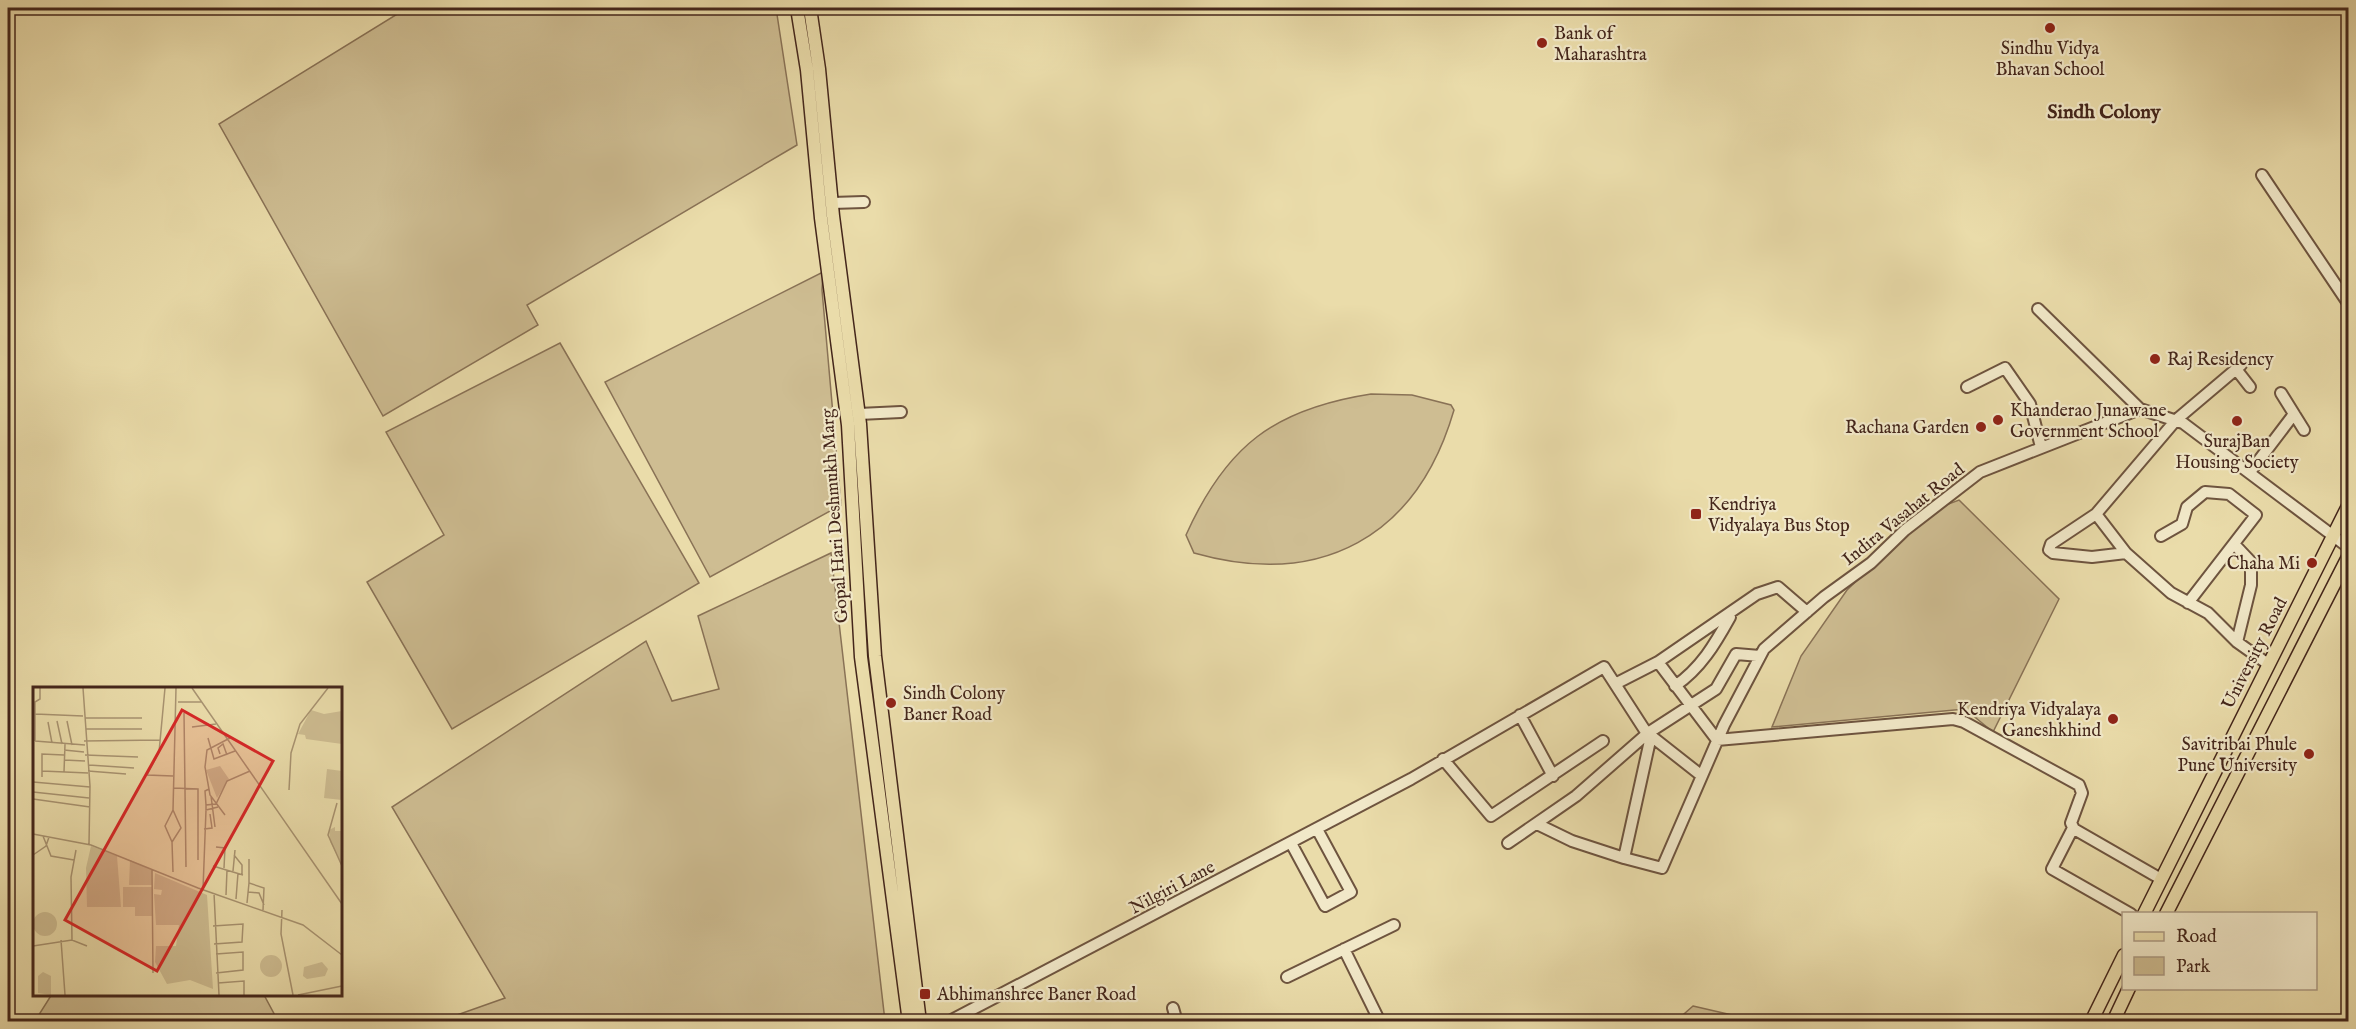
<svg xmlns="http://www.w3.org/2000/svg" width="2356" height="1029" font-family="'IM FELL English',serif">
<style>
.green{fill:#cebd92;stroke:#897256;stroke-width:1.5}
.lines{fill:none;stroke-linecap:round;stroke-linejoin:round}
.minor-casing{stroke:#6e543f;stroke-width:14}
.major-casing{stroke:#44261b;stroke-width:15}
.minor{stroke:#f1e8c8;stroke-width:10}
.major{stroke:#eadcaa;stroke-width:12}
.poi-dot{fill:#8f2418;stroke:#f1e8c8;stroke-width:2}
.labels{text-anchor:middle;stroke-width:4.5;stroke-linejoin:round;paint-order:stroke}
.poi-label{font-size:18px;fill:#44261b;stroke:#f1e8c8;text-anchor:start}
.street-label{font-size:18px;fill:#44261b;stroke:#f1e8c8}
.neighbourhood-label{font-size:20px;font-weight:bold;fill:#44261b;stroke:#f1e8c8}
.inset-road{fill:none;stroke:#a89371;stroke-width:1.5}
.view{fill:#d62828;fill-opacity:0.15;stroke:#d62828;stroke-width:3}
.inset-edge{fill:none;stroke:#44261b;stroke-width:3}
</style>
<rect width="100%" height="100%" fill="#eadcaa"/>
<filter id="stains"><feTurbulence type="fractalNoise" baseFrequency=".00333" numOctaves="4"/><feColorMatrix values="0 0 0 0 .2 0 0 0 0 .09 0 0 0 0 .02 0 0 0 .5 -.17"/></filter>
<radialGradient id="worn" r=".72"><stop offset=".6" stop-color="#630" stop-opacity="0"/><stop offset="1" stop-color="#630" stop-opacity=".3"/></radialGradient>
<path class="green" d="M407 8H776L797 145 527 305 538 325 383 416 219 124Z
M823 272 822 290 841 505 710 577 605 382Z
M560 343 699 583 452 729 367 582 444 535 386 432Z
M1371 394 1412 395 1451 405 1454 410C1417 537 1321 589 1194 553L1186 535C1226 446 1274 409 1371 394Z
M1959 500 2059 599 1993 732 1965 709 1772 727 1801 656 1847 590 1930 511Z
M831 553 885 1021H440L505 998 392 807 646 641 672 701 719 689 698 616Z
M52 994 264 995 278 1021H35Z
M1693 1006 1758 1021H1676Z"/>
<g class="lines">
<defs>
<path id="minor" d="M2262 175 2348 303
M832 203 864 202
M2038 309 2140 409
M2241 365 2176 420 2096 514 2126 553 2171 593 2208 613 2237 642 2268 664
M2236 369 2250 387
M1967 387 2005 368 2030 404 2041 447
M2281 393 2304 430
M859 414 901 412
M2250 472 2294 414
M2096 514 2051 544 2049 550 2053 553 2092 557 2126 553
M2161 536 2182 524 2187 507 2205 492 2229 494 2256 515 2188 603
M2234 544 2251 562V585L2237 642
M1658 662 1757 594 1778 587 1807 612
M1675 686C1701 668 1715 644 1730 617
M1520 715 1553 776
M1651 736 1624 858 1662 868 1724 725 1764 649 1824 597 1871 563 1905 530 1980 472 2140 409 2183 423 2348 547
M1443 759 1491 816 1603 741
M1702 776 1646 732 1615 684 1658 662 1717 740 1953 719 1964 722 2079 785 2082 793 2071 823 2074 829 2161 879
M1537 824 1572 841 1624 858
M2073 828 2052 869 2131 914
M1291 843 1325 906 1351 892 1317 829
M1508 843 1576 796 1648 733 1716 689 1736 654 1760 656
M1344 949 1380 1022
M1287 977 1394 925
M1173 1008 1177 1022
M948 1022 1411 779 1604 667 1615 684"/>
<path id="major" d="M797 8 807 70 821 218 848 425 861 657 909 1022
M810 8 819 69 833 216 860 424 875 656 920 1022
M2144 914 2348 506
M2166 914 2348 557
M2091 1022 2124 955
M2113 1022 2129 988"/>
</defs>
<use href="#minor" class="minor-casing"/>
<use href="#major" class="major-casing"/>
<use href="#minor" class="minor"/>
<use href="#major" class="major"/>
</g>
<g class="poi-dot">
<circle cx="2050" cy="28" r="6"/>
<circle cx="1542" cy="43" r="6"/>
<circle cx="2155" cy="359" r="6"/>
<circle cx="1998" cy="420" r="6"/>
<circle cx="2237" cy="421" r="6"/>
<circle cx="1981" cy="427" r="6"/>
<rect x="1690" y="508" width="12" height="12" rx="3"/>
<circle cx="2312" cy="563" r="6"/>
<circle cx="891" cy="703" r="6"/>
<circle cx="2113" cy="719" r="6"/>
<circle cx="2309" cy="754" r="6"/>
<rect x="919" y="988" width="12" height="12" rx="3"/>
</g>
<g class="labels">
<g class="poi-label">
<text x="1554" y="39">Bank of<tspan x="1554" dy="21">Maharashtra</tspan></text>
<text x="2050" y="54" text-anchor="middle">Sindhu Vidya<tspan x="2050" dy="21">Bhavan School</tspan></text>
<text x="2167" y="365">Raj Residency</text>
<text x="2010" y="416">Khanderao Junawane<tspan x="2010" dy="21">Government School</tspan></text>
<text x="1969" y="433" text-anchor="end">Rachana Garden</text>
<text x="2237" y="447" text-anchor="middle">SurajBan<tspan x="2237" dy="21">Housing Society</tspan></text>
<text x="1708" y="510">Kendriya<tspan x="1708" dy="21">Vidyalaya Bus Stop</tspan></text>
<text x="2300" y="569" text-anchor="end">Chaha Mi</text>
<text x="903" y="699">Sindh Colony<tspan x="903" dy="21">Baner Road</tspan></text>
<text x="2101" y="715" text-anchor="end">Kendriya Vidyalaya<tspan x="2101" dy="21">Ganeshkhind</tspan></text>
<text x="2297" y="750" text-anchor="end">Savitribai Phule<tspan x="2297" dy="21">Pune University</tspan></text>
<text x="937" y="1000">Abhimanshree Baner Road</text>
</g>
<g class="street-label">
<text transform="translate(1903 514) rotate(-39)" y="6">Indira Vasahat Road</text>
<text transform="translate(834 516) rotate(-94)" y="6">Gopal Hari Deshmukh Marg</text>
<text transform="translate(2254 653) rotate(-63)" y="6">University Road</text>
<text transform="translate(1172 887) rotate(-28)" y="6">Nilgiri Lane</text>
</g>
<g class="neighbourhood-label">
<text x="2104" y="118">Sindh Colony</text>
</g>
</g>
<g transform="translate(33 687)">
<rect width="309" height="309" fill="#eadcaa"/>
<path d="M278 23 291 27 309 24V57L273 52 272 48 265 47ZM187 79 196 92 184 111 173 83ZM294 82 309 84V113L291 111ZM302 140V144H309V177L297 155 296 143ZM58 159 84 169 88 220H54L53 181ZM97 173 119 183V198H96ZM122 186 174 208 180 302 157 293 134 297 122 275 123 259H143L146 238H123L121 207 128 208 129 203 121 202ZM90 200H119V229H102V220H90ZM0 237a12 12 0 1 1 24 0a12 12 0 1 1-24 0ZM227 279a11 11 0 1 1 22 0a11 11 0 1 1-22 0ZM289 275 295 282 292 289 274 292 270 289 271 280ZM10 285 18 289V308L5 306V289Z" fill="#cebd92"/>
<path class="inset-road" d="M50 1 57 99 56 157M132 1 126 65 114 88 140 89M159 1 309 217M145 15H169M151 26 153 180M2 27 50 29M52 31H109M24 34 29 57M34 34 39 58M15 35 19 56M159 40 183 37M53 42H109M175 51 181 72 202 64M2 54V15L7 12V1M2 54 52 58M51 54 127 53M31 63 51 65M187 67 185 61 190 57 194 68M52 68 105 70M31 73 52 74M56 78 101 81M9 84 55 86M55 84 93 87M31 85 32 57M9 90V67L31 68M0 95 57 100M140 101 165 102V173M256 103 258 66 267 37 295 1M0 105 56 111M178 109 182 140M0 112 57 120M304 116 295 148 309 179M173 118 172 104 176 102M185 120 173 123V118L183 117 194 94 217 84M192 128 177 108 172 80 174 63 197 51M171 142 179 141 177 127M0 147 58 158 165 201 270 238 309 268M10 149 18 169 41 173M139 155 148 141 140 123M183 160 192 161 191 181M0 168 13 159 16 150M201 168 209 178V187M216 172V196L231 201 230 223M180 179 210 188M119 182 120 286M200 184 202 163M140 185 139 155 132 139 140 123 143 1M170 202 173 123M215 205 226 206 231 218M181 206 186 308M193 208 194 183M203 212 205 186M214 216 216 196M249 223 248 247 260 308M180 239 210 237 209 255 181 257M28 253 32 308M39 253 38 190 43 163M0 259 39 253 54 259M183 267 210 265V283L183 286M185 296 211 294V308M265 308 309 299"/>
<path class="view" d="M149 23 240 74 124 284 32 233Z"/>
<rect width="309" height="309" class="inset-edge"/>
</g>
<rect width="2356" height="1029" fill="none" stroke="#eadcaa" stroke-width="30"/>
<rect x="9" y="9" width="2338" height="1011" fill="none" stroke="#44261b" stroke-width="3"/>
<rect x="15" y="15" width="2326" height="999" fill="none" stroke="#44261b" stroke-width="1.5"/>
<rect x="2122" y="912" width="195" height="78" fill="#f1e8c8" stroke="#ac9a83" stroke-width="1.5"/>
<rect x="2134" y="932" width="30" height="9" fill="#eadcaa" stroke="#ac9a83" stroke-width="1.5"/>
<text x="2176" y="942" font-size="18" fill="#44261b">Road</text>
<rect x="2134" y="957" width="30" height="18" fill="#cebd92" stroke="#ac9a83" stroke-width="1.5"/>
<text x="2176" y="972" font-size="18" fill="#44261b">Park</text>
<rect width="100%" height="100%" filter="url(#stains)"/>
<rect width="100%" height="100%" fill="url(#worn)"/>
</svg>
